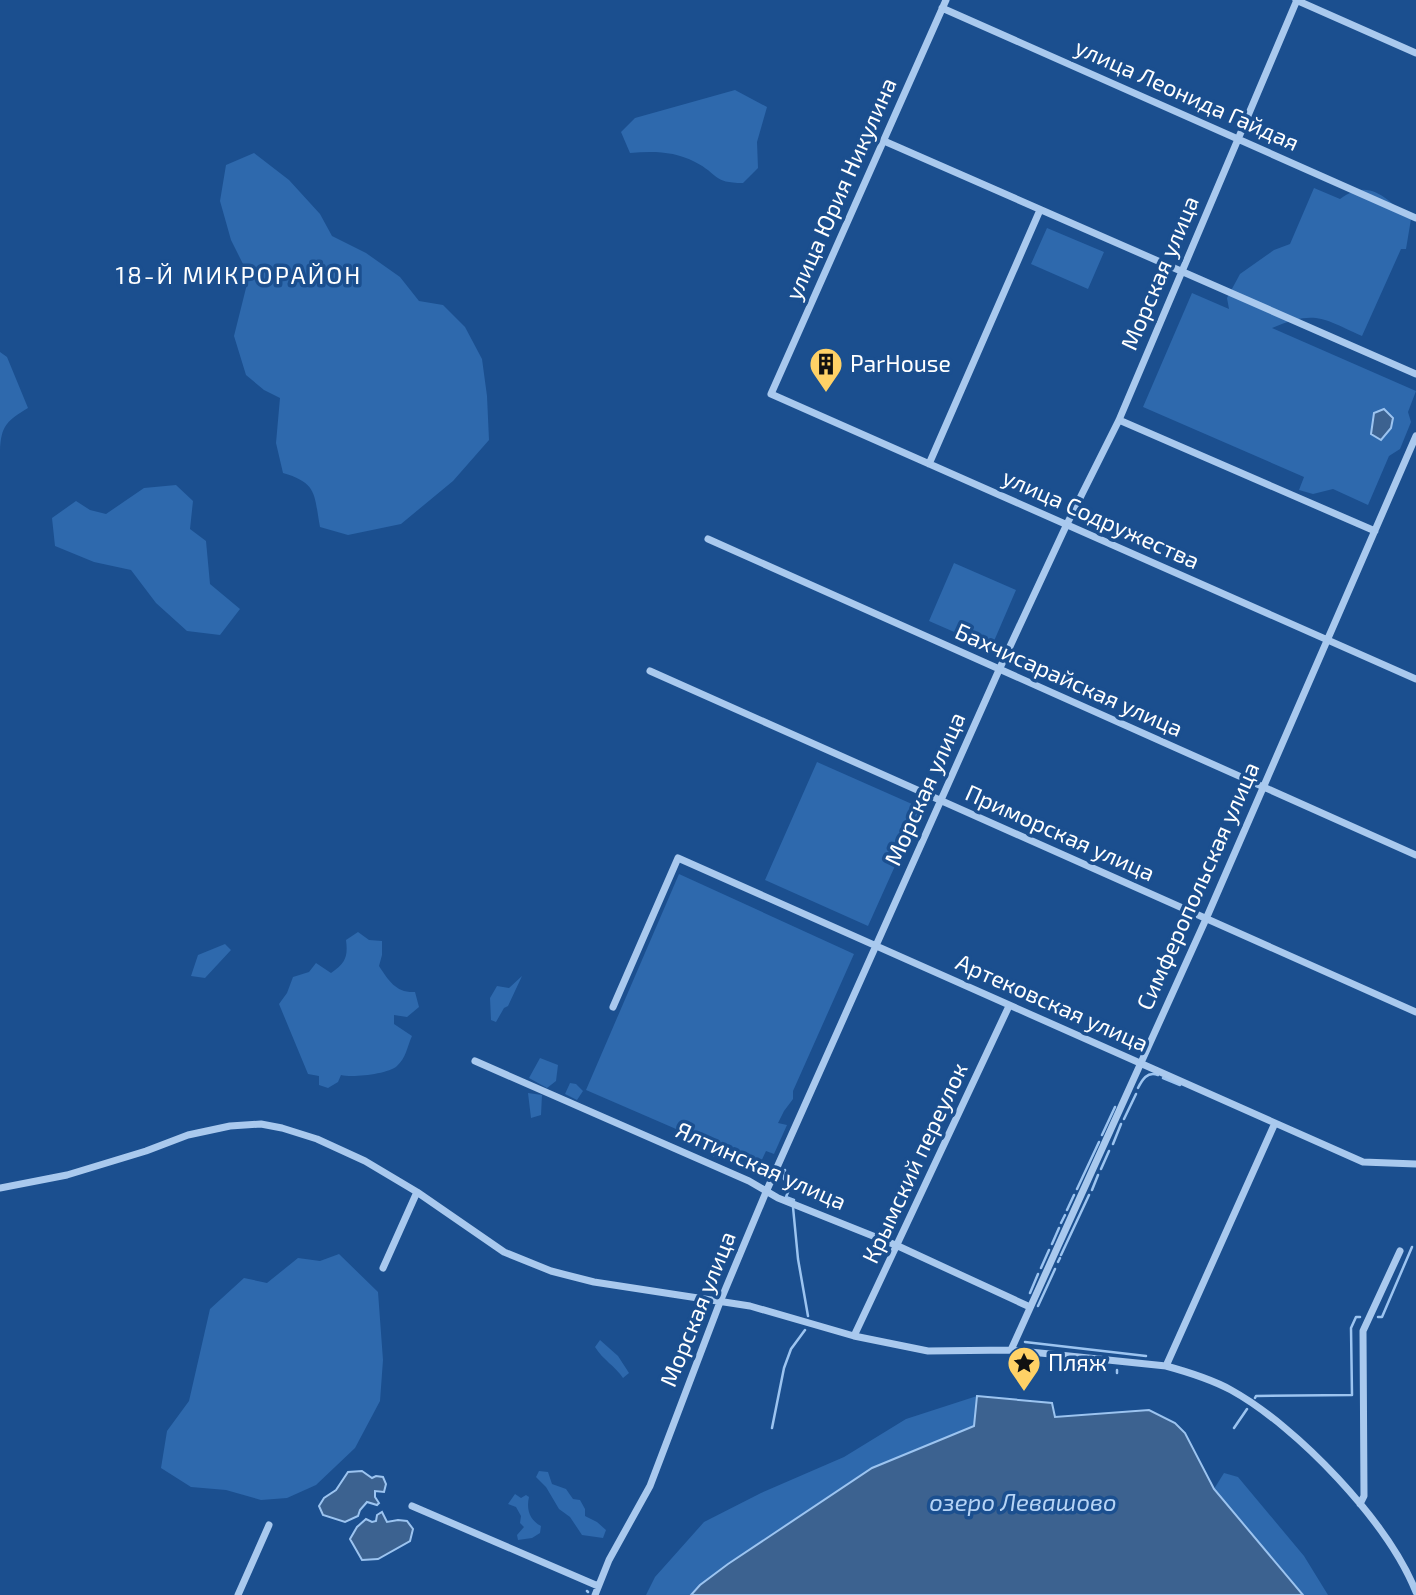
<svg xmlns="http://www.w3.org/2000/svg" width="1416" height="1595" font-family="'Exo 2',sans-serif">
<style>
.green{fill:#2e69ad}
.water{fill:#3c6290;stroke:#9cc4f0;stroke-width:2}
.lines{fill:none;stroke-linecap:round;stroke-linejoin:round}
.stream{stroke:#9cc4f0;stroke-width:2.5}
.street{stroke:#a9c9ee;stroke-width:7}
.labels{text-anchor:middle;stroke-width:7;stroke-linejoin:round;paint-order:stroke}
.street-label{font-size:23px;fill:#fff;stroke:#1b4f8f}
.poi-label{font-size:23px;fill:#fff;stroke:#1b4f8f;text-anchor:start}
.neighbourhood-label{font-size:24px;letter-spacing:2px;fill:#fff;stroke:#1b4f8f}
.water-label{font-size:24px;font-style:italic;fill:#b5d3f5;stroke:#1b4f8f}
</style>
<rect width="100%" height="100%" fill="#1b4f8f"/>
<path class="green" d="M735 90 767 107 757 142 758 168 743 183C712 183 719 174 695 162 674 151 653 151 630 153L621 132 635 118Z
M254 153 289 180 320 214 332 236 366 253 400 277 419 301 443 305 465 327 482 359 487 396 489 440 453 481 401 524 348 535 320 527C314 495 318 483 283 473L276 443 280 398 264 390 246 375 234 336 249 276 231 240 220 201 226 165Z
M1314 188 1340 199C1371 176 1387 201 1411 219L1406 249H1401L1362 336C1321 318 1316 310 1272 328L1416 391 1408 412 1411 422 1400 449 1389 456 1368 505 1333 489 1313 494 1299 490 1304 477 1143 407 1192 293 1229 309 1227 298 1240 274 1274 250 1290 244Z
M1047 228 1104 252 1088 289 1031 264Z
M0 352 7 357 28 408C7 421 1 425 0 451Z
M176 485 193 501 190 529 206 541 210 584 240 609 220 635 187 631 156 603 131 570 94 562 55 546 52 518 76 501 90 510 106 514 144 488Z
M954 563 1016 590 991 648 929 621Z
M817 762 921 808 868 926 765 880Z
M679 874 854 954 793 1091V1099L784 1111 778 1123 787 1125 774 1154 766 1151 759 1166 719 1148 714 1157 711 1154 713 1145 586 1090Z
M358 932 369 940 382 941V955L379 966C389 981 396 993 415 992L419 1007 407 1017 394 1015V1024L412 1036C407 1047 406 1058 397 1066 388 1074 353 1078 341 1075L338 1082 328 1088 319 1085V1076L308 1074 279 1004 287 993 293 977 309 972 316 963 331 973C346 963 348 956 346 940Z
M225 944 231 950 205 978 191 976 198 955Z
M522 976 508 1006 504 1008 496 1022 491 1020 490 998 497 986 509 988Z
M540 1058 558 1065 556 1081 547 1088 529 1078Z
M570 1083 576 1084 583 1091 577 1100 565 1094Z
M528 1093 542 1095 541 1115 531 1118Z
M339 1254 378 1292 383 1360 380 1401 355 1448 316 1485 287 1498 261 1500 226 1490 191 1487 161 1468 167 1431 189 1401 210 1309 244 1278 267 1283 298 1258 320 1261Z
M600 1340 618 1356 629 1373 623 1378C615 1366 603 1360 595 1347Z
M977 1396 974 1426 872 1468 728 1564 700 1585 691 1595H646L655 1577 704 1522 761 1493 844 1457 906 1419Z
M539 1471 548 1472 552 1484 566 1489 573 1499 580 1500 585 1509V1516L597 1522 606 1530 603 1538 582 1535 570 1517 559 1509 546 1487 536 1477Z
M1224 1473 1238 1477 1304 1556 1328 1595H1303L1214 1489Z
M515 1494 521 1498 526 1495 529 1497C526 1510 530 1520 541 1526L540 1533 532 1538 518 1540 517 1535 524 1527 520 1523 521 1516 516 1507 508 1504Z"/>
<path class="water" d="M1384 409 1393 418 1391 428 1381 440 1371 434 1374 413Z
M977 1396 1052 1403 1055 1417 1149 1410 1175 1423 1185 1433 1214 1489 1303 1595H691L700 1585 728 1564 872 1468 974 1426Z
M362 1471 372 1478 376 1476 383 1477 386 1484 384 1492 375 1491V1497L379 1503 377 1505 367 1502 360 1510 358 1516 345 1522 323 1515 319 1506 324 1498 336 1490 348 1472Z
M382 1512 387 1522 398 1520 407 1521 413 1529 410 1541 378 1559 362 1560 350 1539 357 1527 366 1519 372 1522 376 1521 377 1515Z"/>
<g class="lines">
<path class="stream" d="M1163 1078 1180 1085
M1138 1088C1142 1080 1147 1071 1158 1075
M1124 1119 1136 1094
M1102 1135 1115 1107
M1113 1144 1121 1124
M1101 1169 1109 1151
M785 1170 784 1179 791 1185 786 1197 794 1200
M1077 1189 1099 1142
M1092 1190 1098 1175
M793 1207 798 1259 808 1316
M1067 1210 1074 1195
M1061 1223 1065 1215
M1052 1244 1059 1228
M1061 1255 1089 1195
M1058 1262 1060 1258
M1041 1268 1049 1250
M1030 1293 1038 1274
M1038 1306 1055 1269
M1378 1317H1382L1412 1247
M1025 1342 1146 1356
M1117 1373V1370
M1255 1398 1256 1396 1352 1395 1351 1328 1356 1317H1360
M772 1428 784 1368 791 1349 805 1330
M1234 1428 1247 1409
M587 1591 588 1592"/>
<path class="street" d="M946 0 771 394 1416 679
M1296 0 1416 53
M942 8 1416 218
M884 141 1416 374
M1119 420 1375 531
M929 464 1040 210
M708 539 1416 855
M650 671 1416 1012
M613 1007 678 858 1363 1162 1416 1164
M475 1061 749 1181 778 1198 898 1246 1030 1307
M0 1188 67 1175 146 1151 188 1135 230 1126 261 1124 282 1128 317 1139 365 1161 417 1192 504 1252 551 1271 594 1282 750 1306 854 1336 928 1351 1011 1350 1166 1366C1188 1372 1211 1379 1231 1390 1298 1427 1388 1522 1416 1592
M383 1268 417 1192
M854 1336 1009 1006
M1011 1350 1206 919 1416 436
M1166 1366 1275 1123
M1360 1504 1364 1496 1363 1331 1400 1251
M412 1506 598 1586
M238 1595 269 1525
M595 1595 609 1560 650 1486 720 1302 766 1192 999 670 1066 526 1119 420 1297 0"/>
</g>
<defs>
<symbol id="building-pin" viewBox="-11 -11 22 30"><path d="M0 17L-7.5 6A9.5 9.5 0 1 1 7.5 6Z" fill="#ffd166" stroke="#1b4f8f"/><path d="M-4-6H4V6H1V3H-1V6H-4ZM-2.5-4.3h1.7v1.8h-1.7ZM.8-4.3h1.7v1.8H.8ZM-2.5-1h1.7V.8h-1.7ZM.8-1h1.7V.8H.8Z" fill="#111"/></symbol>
<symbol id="sight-pin" viewBox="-11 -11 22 30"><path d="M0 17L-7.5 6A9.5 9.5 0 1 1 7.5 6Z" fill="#ffd166" stroke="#1b4f8f"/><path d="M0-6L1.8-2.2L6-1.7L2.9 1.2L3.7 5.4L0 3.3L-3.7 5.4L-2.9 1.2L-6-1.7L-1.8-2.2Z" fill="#111"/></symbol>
</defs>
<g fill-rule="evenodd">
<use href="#building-pin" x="807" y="345" width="38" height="52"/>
<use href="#sight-pin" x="1005" y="1344" width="38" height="52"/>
</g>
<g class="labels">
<g class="street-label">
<text transform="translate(1187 95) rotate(24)" y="8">улица Леонида Гайдая</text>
<text transform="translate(841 189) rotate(-66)" y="8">улица Юрия Никулина</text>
<text transform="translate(1160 273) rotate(-67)" y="8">Морская улица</text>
<text transform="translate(1101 519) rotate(24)" y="8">улица Содружества</text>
<text transform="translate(1069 680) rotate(24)" y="8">Бахчисарайская улица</text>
<text transform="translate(925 789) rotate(-66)" y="8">Морская улица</text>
<text transform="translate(1060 833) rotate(24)" y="8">Приморская улица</text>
<text transform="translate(1198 886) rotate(-66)" y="8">Симферопольская улица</text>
<text transform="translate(1052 1003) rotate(24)" y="8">Артековская улица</text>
<text transform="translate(915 1163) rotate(-65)" y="8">Крымский переулок</text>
<text transform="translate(761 1166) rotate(24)" y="8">Ялтинская улица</text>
<text transform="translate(698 1309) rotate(-68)" y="8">Морская улица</text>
</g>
<g class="poi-label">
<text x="850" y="372">ParHouse</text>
<text x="1048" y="1371">Пляж</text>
</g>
<g class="neighbourhood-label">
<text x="239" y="284">18-Й МИКРОРАЙОН</text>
</g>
<g class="water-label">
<text x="1023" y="1511">озеро Левашово</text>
</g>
</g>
</svg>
